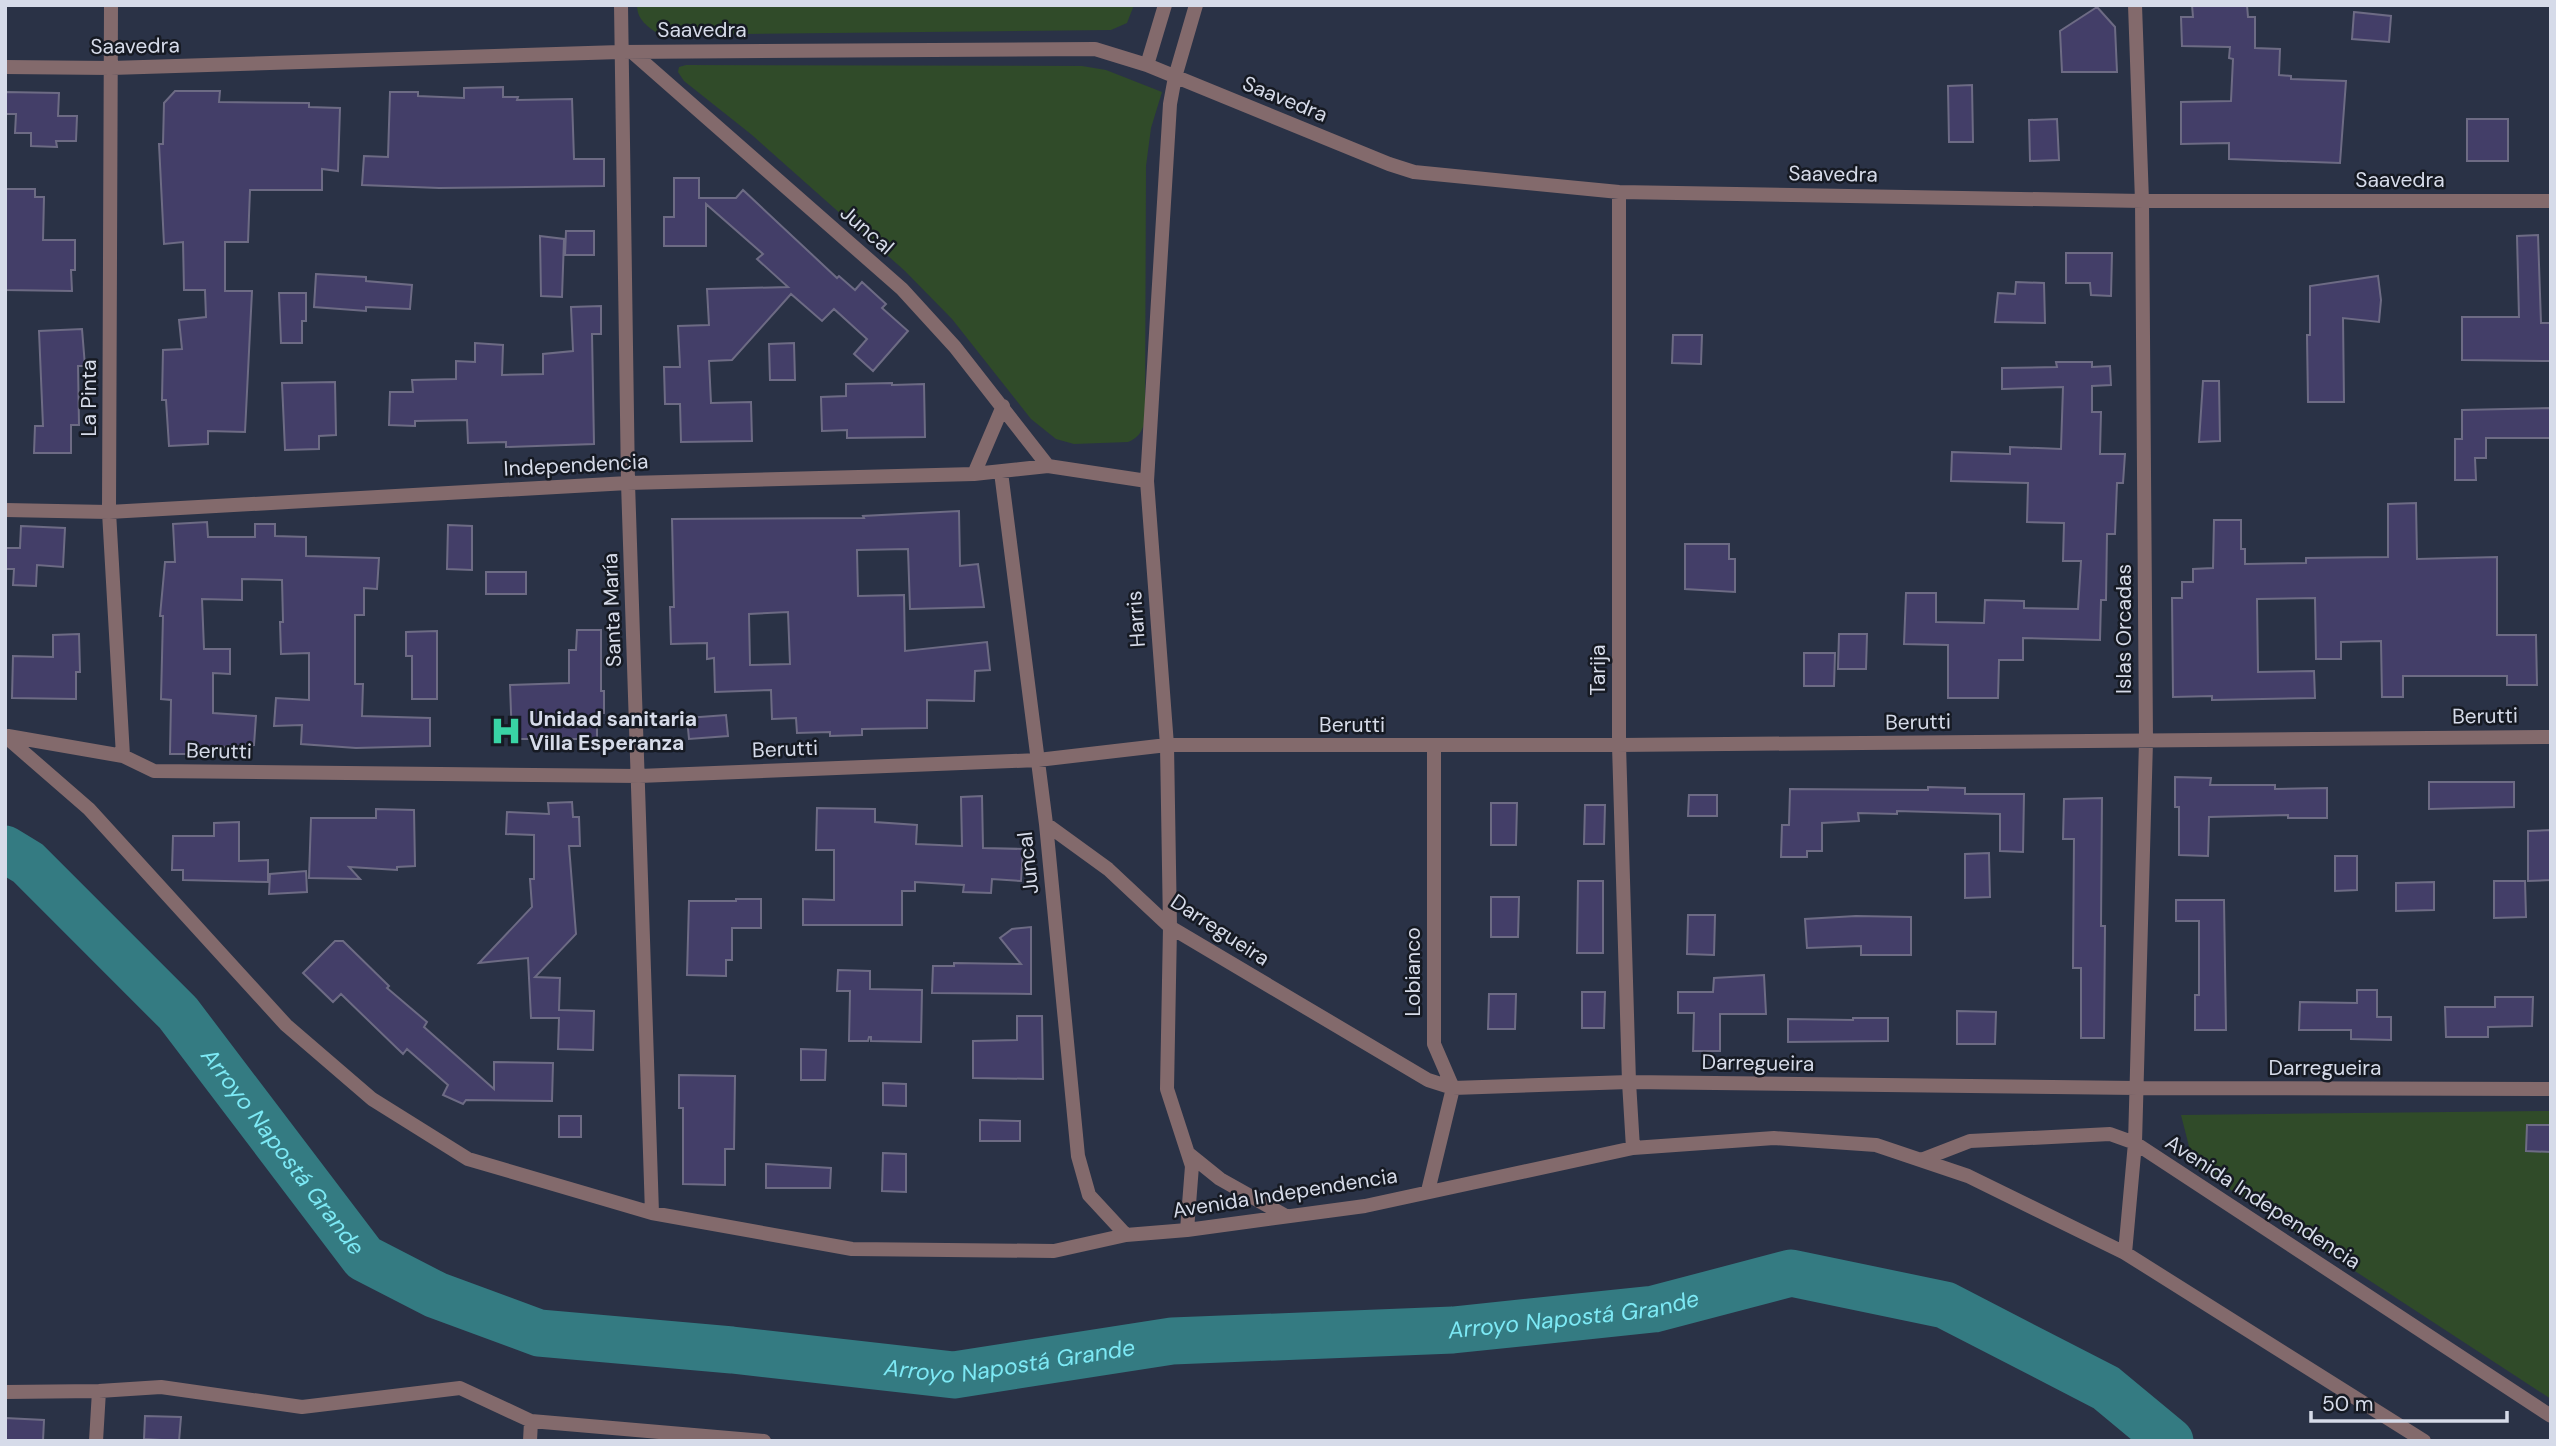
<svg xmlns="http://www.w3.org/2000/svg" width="2556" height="1446" font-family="'DM Sans',sans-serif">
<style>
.green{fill:#304b29}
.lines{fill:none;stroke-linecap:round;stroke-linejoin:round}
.river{stroke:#347b82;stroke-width:47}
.building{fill:#433e68;stroke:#6d6b84;stroke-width:2;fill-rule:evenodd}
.street{stroke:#836a6c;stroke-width:14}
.labels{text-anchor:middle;stroke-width:5;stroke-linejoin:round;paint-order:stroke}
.street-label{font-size:21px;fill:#d6dbe9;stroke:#161a23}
.poi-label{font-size:21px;font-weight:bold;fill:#d6dbe9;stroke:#161a23;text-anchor:start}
.water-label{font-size:23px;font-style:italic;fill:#7de9f5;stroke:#161a23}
</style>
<rect width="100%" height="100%" fill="#2a3246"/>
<path class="green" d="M637 5H1134L1127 23 1111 30 660 35C648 27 637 20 637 5Z
M686 65 1082 66 1106 70 1162 92 1151 128 1146 166 1145 421C1142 432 1138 438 1128 442L1074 444 1056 439 1031 419 952 319 905 271 752 135 684 81 678 72 679 67Z
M2551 1111V1399L2194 1166 2181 1115Z"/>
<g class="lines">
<path class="river" id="s1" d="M5 849 28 863 178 1013 364 1258 436 1295 539 1333 732 1350 954 1375 1172 1341 1453 1330 1654 1309 1791 1273 1945 1305 2106 1388 2170 1441"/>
</g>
<path class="building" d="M2192 5H2247L2248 17H2255V48L2280 49 2279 75 2291 76V79L2346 81 2340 163 2229 159V143L2181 144V102L2231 101 2233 59 2229 58 2230 47 2182 46 2181 17H2193Z
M2097 7 2115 27 2117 72H2062L2060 31Z
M2354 12 2391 16 2389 42 2352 39Z
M1972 85 1973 142H1949L1948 86Z
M503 87V97H518L517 100 572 99 574 159H604V186L439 188 362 185 364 156 388 157 390 92H418V96L464 98V88Z
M175 91H220L219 102 309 103V107L340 108 338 171 322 169V190H250L248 242H225V291H252L245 432 208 431V444L169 446 166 400H162L163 350 182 349 179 320 206 317 205 290H184L183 242 164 244 159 144H163L164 103Z
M5 92 59 93 58 116H77L76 141H56L57 147 31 146V133H15L16 114H5Z
M2057 119 2059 160 2030 161 2029 120Z
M2467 119H2508V161H2467Z
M674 178H699V198H736L743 190 837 278 839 276 855 290 862 282 886 304 882 308 908 331 873 371 854 354 867 339 834 309 822 321 791 294 732 360 709 361 711 403 751 402 752 441 681 442 680 404H665L664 367H680L678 326 709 325 707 289 788 287 757 259 763 254 706 204V246H664V217H674Z
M6 189H35V197H44L43 240H75V270H71L72 291 5 290Z
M566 231H594V255H565Z
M2538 235 2541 323H2551V361L2462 360V317H2519L2517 236Z
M540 236 564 239 562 297 541 296Z
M2066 253H2112L2111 296 2091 295 2090 283H2066Z
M316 274 366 277V281L412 285 410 309 366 307V311L314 307Z
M2378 276 2381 300 2379 322 2343 318 2344 402H2308L2307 335H2310V286Z
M2016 282 2044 283 2045 323 1995 322 1998 293 2015 294Z
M279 293H306V321H302V343H281Z
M601 306V334H592L594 444 506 447V442L468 443 467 420 415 421V426L389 425 390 392H413L412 380 456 379V361L475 362V343L503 345 502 375 543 374V354L573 351 571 307Z
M82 329 85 366H78L79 425H71V453H34L35 426H43L39 331Z
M1673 335H1702L1701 364 1672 363Z
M794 343 795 380H770L769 344Z
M2056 362H2092V367L2110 366 2111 385 2092 386V412H2101L2100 454H2125L2123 483H2117L2115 534H2107L2106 600H2101L2100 640 2023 638V660H1999L1998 698H1948V645L1904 644 1906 593H1936V622L1984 623 1985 600 2024 601V608L2078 609 2081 561H2063L2064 523 2027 522 2028 483 1951 481 1952 452 2010 454V447L2061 449 2063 387 2002 389V368L2057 367Z
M2203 381H2219L2220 441 2199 442Z
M335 382 336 435 319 436V449L285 450 282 383Z
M892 383V385L924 384 925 437 847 438V430L822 431 821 397 846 396V384Z
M2551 408V438H2486V458H2475L2476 480H2455V439H2462V410Z
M2416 503 2417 559 2497 557V635H2536L2537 685H2507V676H2403V697H2382L2381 641 2341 642V659H2316L2315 598 2257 599 2258 672 2314 671 2315 698 2212 700V696L2173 697 2172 598H2182V582H2193V569L2213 568 2214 520H2241V549H2245V564L2306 563V558L2388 557V504Z
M959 511 960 566 978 564 984 607 910 609 908 549 857 550 858 596 904 595 905 651 987 642 990 670 975 671 974 701 927 700V728L862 729V735L830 736V732L797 733 796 718 772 719 771 690 715 692 714 658 707 659V643L671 644 670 607H674L672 519 864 518 863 516ZM788 612 790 664 750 665 749 614Z
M207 522 208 537H255V524H275V536L306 537V556L379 558 377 589 364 588V615H355V684H363L362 716 430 718V746L356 748 301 744 302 725 274 726 276 698 309 700V653L281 654 280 622H283L282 580 242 579V600L202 599 204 649H230V674L213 673V713L256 716 254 745 203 748V754H170L171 700 161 699 163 616H160L165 562H175L173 524Z
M448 525 472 526V570L447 569Z
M21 526 65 528 63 567 37 565 36 586 13 585 14 569H5V548H20Z
M1685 544H1729V559H1735V592L1685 589Z
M486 572H526V594H486Z
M577 630H601V691H604V713H597V739H512L510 685 569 683V650H576Z
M437 631V699H412V656H406V632Z
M79 634 80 672H76V699L12 698 13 656 53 657V635Z
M1839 634H1867L1866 669H1838Z
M1804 653H1835L1834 686H1804Z
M726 715 728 736 689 739 687 718Z
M2175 777 2211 778 2210 785H2275V789L2327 788V818H2288V815L2209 817 2208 856 2179 855V807H2175Z
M2429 782H2514V807L2429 809Z
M1928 787 1965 788V794H2024L2023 852 2000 851V814L1897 811V814L1858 813 1859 821 1822 823V851H1807V857H1781L1782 825H1789L1790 789 1928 790Z
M1689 795H1717V816H1688Z
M982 796 983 848 1023 849 1021 881 992 879 991 893 963 892 964 885 915 882V891H902V925H803V899L834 900V850H816L817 808 875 809V822L917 825 916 844 962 846 961 797Z
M2102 798 2101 926H2105L2104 1038H2081V968H2073L2074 839H2063L2064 799Z
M572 802 573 817H579L580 846H569L576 934 535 977 560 978 559 1010 594 1011 593 1050 558 1049 559 1018H531L528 958 479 963 532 907 530 879H534V835L506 834 507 812 549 814 548 803Z
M1491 803H1517L1516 845H1491Z
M1585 805H1605L1604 844H1584Z
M376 809 414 810 415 866 397 867V870L349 867 360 879 309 878 311 818H376Z
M239 822V861L268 860V882L183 880V870H172L173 836H214V823Z
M2551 830V880L2528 881V831Z
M1989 853 1990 897 1965 898V854Z
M2335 856H2357V890L2335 891Z
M306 871 307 892 269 894 270 874Z
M1578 881H1603V953H1577Z
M2494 881H2525L2526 917 2494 918Z
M2434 882V910L2396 911V883Z
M1491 897H1519L1518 937H1491Z
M736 899H761V928H732V960H726V976L687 975 689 901H736Z
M2176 900H2224L2226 1030H2195V995H2199V921H2176Z
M1688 915H1715L1714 955 1687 954Z
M1856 916 1911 917V955H1861V946L1807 948 1805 919Z
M1031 927V994L932 993 933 966H954V963L1021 964 1000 938 1012 929Z
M335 941H343L389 986 387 988 427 1022 424 1027 494 1089V1062L553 1063 552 1101 466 1100 463 1104 443 1095 448 1085 407 1049 403 1054 341 994 333 1002 303 973Z
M838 970 870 971V989L922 990 921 1042 871 1041V1037H869L868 1041H849L850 991H837Z
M1764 975 1766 1014H1720V1051H1693L1694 1013H1678V992H1713L1714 978Z
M2357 990H2377V1017H2391V1040L2351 1039V1030H2299L2300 1002 2357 1003Z
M1582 992H1605L1604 1028H1582Z
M1489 994H1516L1515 1029H1488Z
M2495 997H2533L2532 1026 2488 1027V1037H2446L2445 1007H2495Z
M1957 1011 1996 1012 1995 1044H1957Z
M1017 1016H1042L1043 1079 973 1078V1041L1017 1040Z
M1853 1018H1888V1041L1788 1042V1019L1853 1020Z
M801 1049 826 1050 825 1080H801Z
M679 1075 735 1076 734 1149H725V1185L683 1184V1108H679Z
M883 1083 906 1084V1106L883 1105Z
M559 1116H581V1137H559Z
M980 1120 1020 1121V1141H980Z
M2527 1125H2551V1152L2526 1151Z
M883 1153 906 1154V1192L882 1191Z
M766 1164 831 1168 830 1188H766Z
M145 1416 181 1417 179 1441 144 1439Z
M5 1418 44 1420 43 1441H5Z"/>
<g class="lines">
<path class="street" d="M111 5 109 512 123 756 154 771 639 776 1038 760 1167 745H1619L2551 737
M621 5 628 483 652 1213
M632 52 902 289 955 347 1048 466
M1147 65 1165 5
M5 67 111 68 620 52 1095 49 1147 65 1389 164 1414 172 1619 192 2142 201H2551
M1619 192V745L1629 1082 1633 1148
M1001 472 1046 824 1078 1156 1089 1195 1126 1235
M974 474 1003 406
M5 510 109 512 628 483 974 474 1048 466 1147 481
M5 736 89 809 286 1025 372 1099 468 1159 652 1213 852 1249 1054 1251 1126 1235 1187 1230 1365 1206 1633 1148 1774 1138 1876 1145 1968 1176 2125 1253 2424 1441
M8 736 123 756
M1046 824 1108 869 1170 927 1428 1080 1453 1088 1629 1082 2136 1088 2551 1089
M1189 1154 1220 1179 1286 1216
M1921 1160 1970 1141 2110 1134 2135 1143 2551 1416
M1428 1191 1453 1088 1434 1044V746
M1187 1230 1192 1166 1167 1089 1170 927 1167 745 1147 481 1170 104 1175 77 1196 5
M2125 1253 2135 1143 2146 741 2142 201 2135 5
M5 1392 99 1391 161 1387 302 1407 460 1388 531 1421 764 1441
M96 1441 99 1391
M530 1441 531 1421"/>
</g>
<defs>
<symbol id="hospital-bare" viewBox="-9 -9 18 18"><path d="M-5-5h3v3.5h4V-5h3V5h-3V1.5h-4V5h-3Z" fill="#39d4a5" stroke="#161a23" stroke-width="2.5" paint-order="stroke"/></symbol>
</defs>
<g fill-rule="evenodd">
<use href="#hospital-bare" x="484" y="709" width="44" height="44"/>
</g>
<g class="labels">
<g class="street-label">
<text x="702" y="37">Saavedra</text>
<text transform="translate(135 46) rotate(-1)" y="7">Saavedra</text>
<text transform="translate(1285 99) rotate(22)" y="7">Saavedra</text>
<text transform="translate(1833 174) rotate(1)" y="7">Saavedra</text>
<text x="2400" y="187">Saavedra</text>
<text transform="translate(867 230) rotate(41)" y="7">Juncal</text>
<text transform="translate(89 398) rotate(-90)" y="7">La Pinta</text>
<text transform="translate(576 465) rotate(-3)" y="7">Independencia</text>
<text transform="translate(612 610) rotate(-92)" y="7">Santa María</text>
<text transform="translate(1136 619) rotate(-94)" y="7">Harris</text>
<text transform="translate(2124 629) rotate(-90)" y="7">Islas Orcadas</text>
<text transform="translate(1598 670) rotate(-90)" y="7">Tarija</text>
<text transform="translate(2485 716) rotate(-1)" y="7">Berutti</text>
<text transform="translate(1918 722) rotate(-1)" y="7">Berutti</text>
<text x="1352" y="732">Berutti</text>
<text transform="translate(785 749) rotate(-2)" y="7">Berutti</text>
<text transform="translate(219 751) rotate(1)" y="7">Berutti</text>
<text transform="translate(1028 863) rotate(-96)" y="7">Juncal</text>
<text transform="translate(1220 930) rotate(33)" y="7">Darregueira</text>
<text transform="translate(1413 972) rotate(-90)" y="7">Lobianco</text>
<text transform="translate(1758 1063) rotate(1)" y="7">Darregueira</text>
<text x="2325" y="1075">Darregueira</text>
<text transform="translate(1285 1193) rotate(-9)" y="7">Avenida Independencia</text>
<text transform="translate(2263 1202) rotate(33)" y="7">Avenida Independencia</text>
</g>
<g class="poi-label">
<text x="529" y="726">Unidad sanitaria<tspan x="529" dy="24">Villa Esperanza</tspan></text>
</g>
<g class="water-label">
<text dy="8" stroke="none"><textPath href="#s1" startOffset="413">Arroyo Napostá Grande</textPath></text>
<text dy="8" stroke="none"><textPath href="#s1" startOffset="1778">Arroyo Napostá Grande</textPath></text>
<text dy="8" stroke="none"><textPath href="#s1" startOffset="1211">Arroyo Napostá Grande</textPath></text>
</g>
</g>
<rect width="2556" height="1446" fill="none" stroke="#d6dbe9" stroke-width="14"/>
<path d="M2311 1411v10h196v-10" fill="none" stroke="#d6dbe9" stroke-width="3.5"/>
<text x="2322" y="1411" font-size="21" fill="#d6dbe9" stroke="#161a23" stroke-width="5" paint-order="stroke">50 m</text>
</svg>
